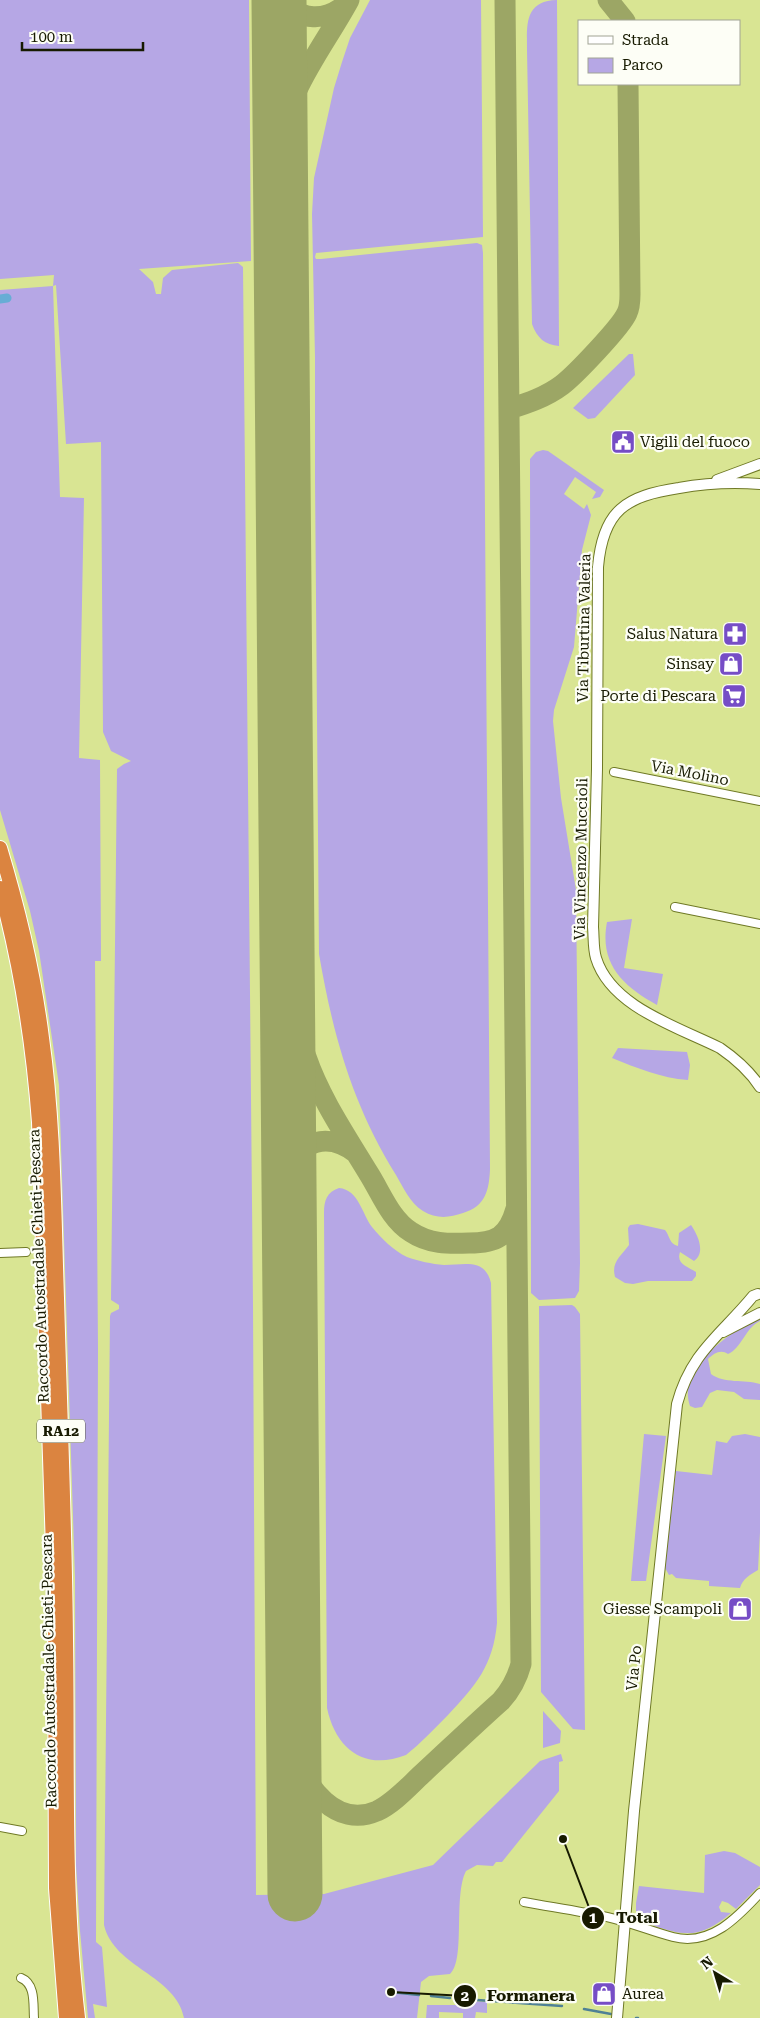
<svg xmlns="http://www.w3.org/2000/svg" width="760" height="2018" font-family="'Roboto Serif',serif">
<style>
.green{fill:#b6a7e5}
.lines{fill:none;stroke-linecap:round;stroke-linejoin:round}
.stream{stroke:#4f8195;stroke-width:2.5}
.canal{stroke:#67add5;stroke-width:9}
.taxiway{stroke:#9ca665;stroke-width:21}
.runway{stroke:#9ca665;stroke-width:55}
.minor-casing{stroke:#6f7925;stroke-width:10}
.tertiary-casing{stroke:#6f7925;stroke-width:12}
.motorway-casing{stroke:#fff;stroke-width:16}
.minor{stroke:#fff;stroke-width:8}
.tertiary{stroke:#fff;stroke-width:10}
.motorway{stroke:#db8440;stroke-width:14}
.labels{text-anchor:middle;stroke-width:4.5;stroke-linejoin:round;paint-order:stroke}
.shield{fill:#fdfef6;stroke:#5c5e4a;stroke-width:1}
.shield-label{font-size:14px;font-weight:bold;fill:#171a00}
.poi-label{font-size:15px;fill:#171a00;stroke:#fdfef6;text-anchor:end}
.street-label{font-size:15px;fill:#171a00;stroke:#fdfef6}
.leader{fill:none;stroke:#171a00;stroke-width:2}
.callout-dot{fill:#171a00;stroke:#fdfef6;stroke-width:2}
.mark-label{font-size:15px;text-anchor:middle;font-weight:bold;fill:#fff}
.callout-label{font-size:16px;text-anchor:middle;font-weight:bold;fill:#171a00;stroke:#fdfef6;stroke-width:4.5;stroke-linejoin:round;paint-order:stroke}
</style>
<rect width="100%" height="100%" fill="#d9e593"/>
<path class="green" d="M0 0H249L251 261 139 269 153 282 156 294H161L163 278 172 270 238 263 243 267 253 1305 256 1895 324 1894 433 1865 540 1761 561 1754 563 1761 559 1762V1791L502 1862H496L493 1866 477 1865 466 1871C453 1896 466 1960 450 1974L429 1976 421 1982 417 2018H184C176 1975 114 1968 104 1925L110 1316 111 1313 119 1309V1305L111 1300 117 769 124 764 131 761 111 751 103 732 101 442 66 444 56 285 53 286 60 497 84 498 79 758 100 760 101 961H95L98 1348 96 1942 102 1947 107 2007 93 2004 95 2018H88L80 1931 76 1865 75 1578 59 1085 39 951 30 911 0 810V290L53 286 54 275 0 279Z
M370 0H481L483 237 316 253 315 257 316 259H321L477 243 482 245 483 253 490 1169C489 1190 486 1206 463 1213 449 1218 436 1219 423 1211 410 1203 403 1187 396 1175 352 1104 333 1035 319 954L315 478V357L312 214 314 178 334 88 342 62 350 38Z
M557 0 559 346C545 345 537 338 532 324L527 50C527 25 524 1 557 0Z
M629 354H633L635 375 595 418 588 419 573 408Z
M543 450 548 451 604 490 600 497 592 499 596 492 575 477 564 494 584 509 587 504 591 515 582 550 574 647 554 710 553 721 561 798 576 890 580 1263 579 1291 575 1298 539 1300 531 1293 530 459 536 452Z
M632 919 624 968 663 974 657 1005C623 986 599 964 607 922Z
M618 1048 687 1052 690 1065 688 1080C661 1078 637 1068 612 1058Z
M339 1188C359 1190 362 1214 372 1227 381 1238 394 1251 407 1257 418 1261 432 1264 444 1265 465 1265 485 1258 491 1283L497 1623C493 1666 476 1685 448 1715 434 1729 421 1743 406 1755 365 1771 336 1750 327 1708L324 1213C324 1200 327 1192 339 1188Z
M638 1224 665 1230C670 1236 669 1244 678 1246L679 1233 691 1225C698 1235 706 1253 694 1261L680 1252C676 1264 687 1266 696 1272V1276L692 1281H648L633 1284 625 1283 615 1277C611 1262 621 1256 629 1245L628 1228 630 1225Z
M572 1305 575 1307 580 1314 585 1730 573 1729 541 1692 539 1306Z
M760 1316V1321C745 1328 742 1348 728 1354 721 1349 714 1353 708 1359L711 1374C724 1384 744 1379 760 1384V1400L744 1399 734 1392 717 1390 710 1393 702 1407 695 1408 690 1406C676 1365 732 1333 760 1316Z
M644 1434 666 1436 646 1581H631Z
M745 1434 760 1437V1532L758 1570C750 1575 743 1578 740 1588L709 1586V1581L676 1578 672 1574 669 1575 665 1568 676 1471 712 1475 716 1441 727 1443 732 1436Z
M543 1711 561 1731 560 1743 543 1748Z
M724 1851 735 1853 760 1867V1885L736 1909 728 1903 722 1901 719 1907 721 1912 731 1913C704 1936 688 1938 655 1926 649 1923 642 1922 636 1919V1903L639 1886 704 1893 705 1855Z
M471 2001 487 2002V2013L476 2012 475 2018H463V2013L439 2012V2018H426L427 2005H471Z"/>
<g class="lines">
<path class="stream" d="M391 1992 419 1995
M431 1996 450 1998
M457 1998 470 1999
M477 2000 562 2006
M584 2009 611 2014
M636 2018H638"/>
<path class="canal" d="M0 299 7 298"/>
<path class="taxiway" d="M284 0C300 22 326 21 345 5
M608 0 625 21
M280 149C285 92 323 48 349 0
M509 409C528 403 546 397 562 385 575 375 621 327 627 313 630 307 630 301 630 294L628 84
M288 963C292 994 295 1027 306 1057 320 1098 346 1136 369 1174 381 1193 391 1220 411 1232 429 1244 448 1244 469 1243 496 1243 508 1237 516 1209
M290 1174C298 1139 329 1132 356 1153
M295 1752C305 1787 336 1829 377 1811 394 1803 409 1786 422 1774 448 1750 474 1725 501 1701 511 1690 517 1679 521 1664L505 0"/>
<path class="runway" d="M279 0 295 1894"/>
<defs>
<path id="minor" d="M614 772 760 801
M675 907 760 924
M0 1253 26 1252
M0 1827 22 1831
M524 1902C551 1907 579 1911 607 1917 629 1922 651 1931 673 1937 710 1947 738 1917 760 1893
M21 1978C36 1984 33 2005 34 2018"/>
<path id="tertiary" d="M717 480 760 464
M760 484C732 482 707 483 679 488 626 496 603 510 598 567L597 769 593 927C594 938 593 948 596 958 611 1007 678 1027 720 1048 736 1059 749 1070 760 1087
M723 1332 760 1313
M617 2018 634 1811 677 1404C691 1352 721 1335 753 1296L758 1294"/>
<path id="motorway" d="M0 848C19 911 34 974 42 1038 54 1124 54 1211 57 1298 60 1412 65 1526 66 1640 68 1767 63 1892 78 2018
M0 888C21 965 33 1043 39 1122L55 1610 56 1888 66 2018"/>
</defs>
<use href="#minor" class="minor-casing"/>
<use href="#tertiary" class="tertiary-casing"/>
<use href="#motorway" class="motorway-casing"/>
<use href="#minor" class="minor"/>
<use href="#tertiary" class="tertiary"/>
<use href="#motorway" class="motorway"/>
</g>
<defs>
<symbol id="civic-square" viewBox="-11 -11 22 22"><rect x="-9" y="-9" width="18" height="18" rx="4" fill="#764dc6" stroke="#fdfef6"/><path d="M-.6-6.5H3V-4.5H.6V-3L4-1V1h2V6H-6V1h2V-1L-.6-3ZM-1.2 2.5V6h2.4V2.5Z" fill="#fff"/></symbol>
<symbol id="pharmacy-square" viewBox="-11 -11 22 22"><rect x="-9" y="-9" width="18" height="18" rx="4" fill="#764dc6" stroke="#fdfef6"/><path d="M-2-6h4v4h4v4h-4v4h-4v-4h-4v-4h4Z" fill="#fff"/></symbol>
<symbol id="shop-square" viewBox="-11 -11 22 22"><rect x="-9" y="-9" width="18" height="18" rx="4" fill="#764dc6" stroke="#fdfef6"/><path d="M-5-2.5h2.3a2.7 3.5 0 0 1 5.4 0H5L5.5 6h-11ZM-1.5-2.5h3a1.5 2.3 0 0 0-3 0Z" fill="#fff"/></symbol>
<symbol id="supermarket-square" viewBox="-11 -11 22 22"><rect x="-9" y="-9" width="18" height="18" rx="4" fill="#764dc6" stroke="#fdfef6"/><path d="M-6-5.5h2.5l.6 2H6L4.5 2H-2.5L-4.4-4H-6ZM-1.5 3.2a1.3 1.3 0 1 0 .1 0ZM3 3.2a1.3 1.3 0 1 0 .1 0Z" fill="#fff"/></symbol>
</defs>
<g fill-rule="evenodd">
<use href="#civic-square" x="609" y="428" width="28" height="28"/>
<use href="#pharmacy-square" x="721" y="620" width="28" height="28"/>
<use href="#shop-square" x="717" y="650" width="28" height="28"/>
<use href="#supermarket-square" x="720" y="682" width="28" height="28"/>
<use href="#shop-square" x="726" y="1595" width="28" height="28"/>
<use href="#shop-square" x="590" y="1980" width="28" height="28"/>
</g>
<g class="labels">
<rect class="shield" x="37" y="1419.5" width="48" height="23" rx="4"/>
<g class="shield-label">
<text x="61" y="1436">RA12</text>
</g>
<g class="poi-label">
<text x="640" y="447" text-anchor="start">Vigili del fuoco</text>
<text x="718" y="639">Salus Natura</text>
<text x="714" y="669">Sinsay</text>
<text x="716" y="701">Porte di Pescara</text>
<text x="722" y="1614">Giesse Scampoli</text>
<text x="622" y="1999" text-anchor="start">Aurea</text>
</g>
<g class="street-label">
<text transform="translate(584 628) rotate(-89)" y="5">Via Tiburtina Valeria</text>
<text transform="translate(690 773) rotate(11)" y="5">Via Molino</text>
<text transform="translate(581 859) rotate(-89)" y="5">Via Vincenzo Muccioli</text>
<text transform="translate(39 1266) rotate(-92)" y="5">Raccordo Autostradale Chieti-Pescara</text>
<text transform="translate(634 1668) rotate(-84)" y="5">Via Po</text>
<text transform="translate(49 1671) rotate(-91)" y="5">Raccordo Autostradale Chieti-Pescara</text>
</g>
</g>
<path class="leader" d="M563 1839L593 1918M391 1992L465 1996"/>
<g class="callout-dot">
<circle cx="563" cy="1839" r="5"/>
<circle cx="391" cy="1992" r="5"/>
<circle cx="593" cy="1918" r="12"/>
<circle cx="465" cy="1996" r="12"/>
</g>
<g class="mark-label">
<text x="593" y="1923">1</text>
<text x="465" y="2001">2</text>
</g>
<g class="callout-label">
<text x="637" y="1923">Total</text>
<text x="531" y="2001">Formanera</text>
</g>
<rect x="578" y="20" width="162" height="65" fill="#fdfef6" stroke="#a1a394"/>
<rect x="588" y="36" width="25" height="8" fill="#ffffff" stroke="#a1a394"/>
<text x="622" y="45" font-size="15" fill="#171a00">Strada</text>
<rect x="588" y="58" width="25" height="15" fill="#b6a7e5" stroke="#a1a394"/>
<text x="622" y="70" font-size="15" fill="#171a00">Parco</text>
<g transform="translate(715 1973) rotate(322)" stroke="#fdfef6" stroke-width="4" paint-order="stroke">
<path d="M0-4L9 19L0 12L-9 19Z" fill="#171a00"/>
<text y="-8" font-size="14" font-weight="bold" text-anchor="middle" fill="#171a00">N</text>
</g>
<path d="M22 42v8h121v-8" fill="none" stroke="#171a00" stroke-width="2.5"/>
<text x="30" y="42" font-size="15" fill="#171a00" stroke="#fdfef6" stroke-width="4" paint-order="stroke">100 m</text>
</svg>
